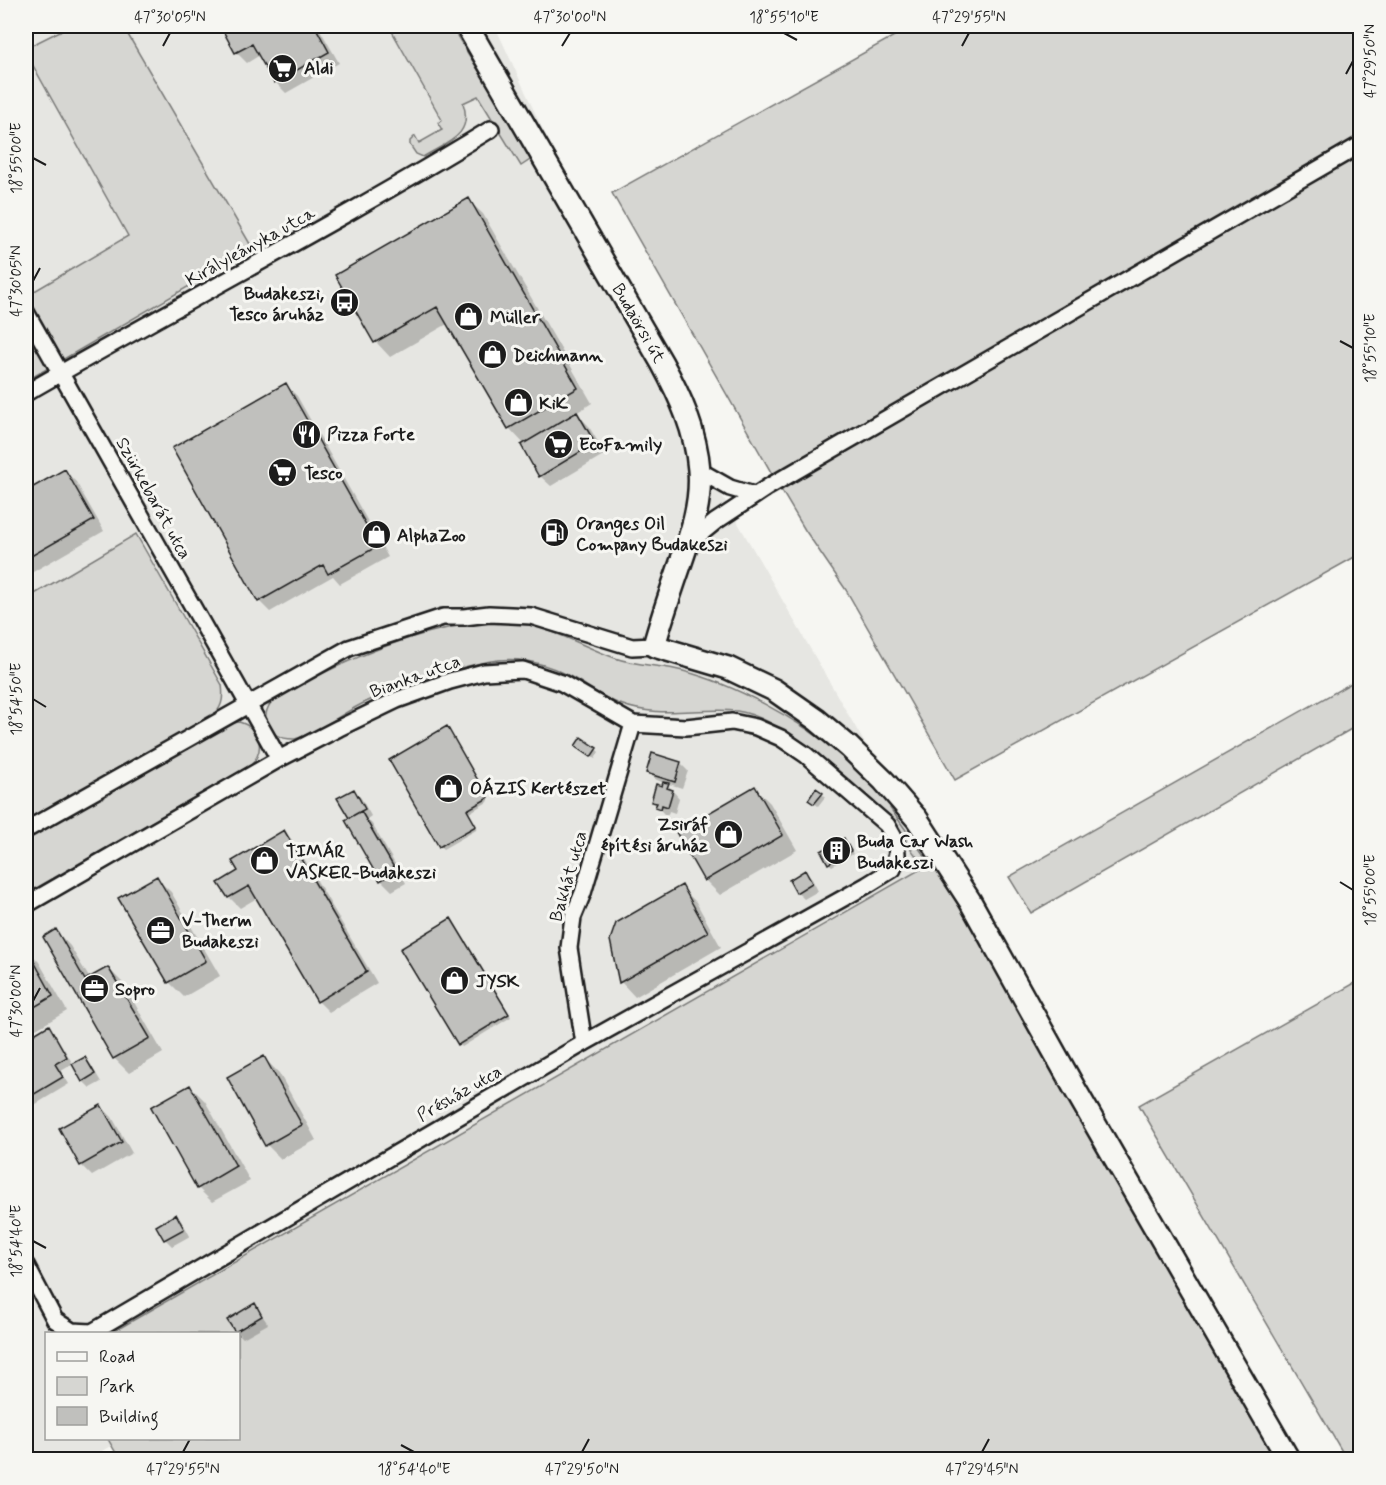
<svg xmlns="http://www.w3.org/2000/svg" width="1386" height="1485" font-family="Mynerve,sans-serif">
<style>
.built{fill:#e6e6e2}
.green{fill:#d6d6d2;stroke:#797977;stroke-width:1.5}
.shadow{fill:#0003}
.building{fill:#c0c0bd;stroke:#1c1c1c;stroke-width:1.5}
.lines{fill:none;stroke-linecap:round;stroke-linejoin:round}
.street-casing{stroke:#1c1c1c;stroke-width:20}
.secondary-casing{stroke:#1c1c1c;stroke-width:26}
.street{stroke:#f6f6f2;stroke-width:15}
.secondary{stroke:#f6f6f2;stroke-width:21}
.ticks{fill:none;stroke:#1c1c1c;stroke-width:2}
.labels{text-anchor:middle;stroke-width:6;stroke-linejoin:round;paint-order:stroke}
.poi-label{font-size:18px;font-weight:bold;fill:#1c1c1c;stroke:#f6f6f2;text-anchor:start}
.street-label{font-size:18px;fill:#1c1c1c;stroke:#f6f6f2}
.neatline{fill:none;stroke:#1c1c1c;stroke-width:2}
.ticks-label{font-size:15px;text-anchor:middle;fill:#1c1c1c}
</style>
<rect width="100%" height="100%" fill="#f6f6f2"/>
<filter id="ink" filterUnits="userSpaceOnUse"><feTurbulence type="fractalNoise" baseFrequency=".0167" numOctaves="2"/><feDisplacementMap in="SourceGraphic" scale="12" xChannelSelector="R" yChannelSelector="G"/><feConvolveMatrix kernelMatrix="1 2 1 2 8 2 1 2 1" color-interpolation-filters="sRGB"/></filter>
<g filter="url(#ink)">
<path class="built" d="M26 26H495L669 403 933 862 111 1333 46 1334V1438L108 1439 112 1445 87 1460 26 1459Z"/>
<path class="green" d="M70 26H123L253 249 26 381V296L128 236 26 53V48Z
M389 26H451L533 158 521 166 478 96 463 103C474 136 447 142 423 157L416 154 410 145V141L415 136 419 143 442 130 438 123 442 120Z
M912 26H1360V554L955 780 846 590 805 530 780 488 612 193Z
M136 534 222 685C224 700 222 708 211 718L26 822V599Z
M503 620C544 623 577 644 615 658 637 666 661 665 683 671 734 684 800 720 840 754 859 770 876 787 894 804L890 808 926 858 920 861C907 845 896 825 882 810 851 780 779 716 737 711 697 707 659 719 620 704 606 699 593 690 580 682 556 667 527 657 498 660 460 665 403 686 368 701 343 712 321 731 295 739 266 740 255 715 278 695 353 658 418 626 503 620Z
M1360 678V724L1031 913 1009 877Z
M239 722C260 728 266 749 251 765L26 894V839L227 724Z
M933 862 1233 1370 1276 1459 120 1460 108 1439 238 1438V1334L111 1333Z
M1360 980V1459L1347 1460 1139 1105Z"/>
<path class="shadow" d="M226 26H318L339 63 286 93 275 82 260 55 247 63 236 52 223 28Z
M468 200 483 214 592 403 576 413 588 425 605 454 551 486 540 476 525 445 509 428 449 323 390 357 376 342 337 275Z
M286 385 297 396 388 557 340 584 333 576 270 612 259 601Z
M65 471 76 482 104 531 26 576V493Z
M450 731 489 801 469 813 478 829 443 849 440 846Z
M580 749H596L599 752 595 759Z
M653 755 681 764 688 771 682 788 666 783 679 798 675 813 669 811 668 815 664 814 652 801 663 788 664 783 655 779 648 772Z
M755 788 770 803 797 850 720 895 705 880Z
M354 791 361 798 371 816 367 819 372 824 406 883 392 891 381 880 351 819Z
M822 794 825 797 818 806 813 802Z
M284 832 295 843 377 983 329 1012 318 1001 257 898 240 908 229 897 240 871Z
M844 840 853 854 832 866 829 863Z
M805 872 812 879 818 891 804 899 797 892Z
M156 878 171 892 220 976 184 997 169 982 121 899Z
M681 887 696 902 721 947 635 997 621 982 612 940Z
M454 923 511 1017 462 1047 459 1044Z
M56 931 70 946 90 979 108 968 123 983 163 1053 129 1073 114 1058 45 937Z
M26 948 39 962 67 1011 26 1035Z
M48 1027 55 1034 73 1064 61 1071 69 1084 26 1110V1041Z
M264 1058 279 1073 316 1140 281 1159 267 1145Z
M84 1059 91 1065 101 1082 90 1088 83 1081Z
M190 1086 205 1101 250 1181 212 1202 198 1188Z
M101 1106 112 1117 132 1153 92 1176 81 1165Z
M176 1216 183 1223 190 1236 172 1246 165 1239Z
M255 1305 268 1324 243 1338 236 1331Z"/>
<path class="building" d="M223 26H315L329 52 274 83 252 44 235 53 221 27Z
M469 198 578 388 508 429 437 307 374 343 335 275Z
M286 383 378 546 328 574 323 565 258 602 172 448Z
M577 412 595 443 539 477 521 445Z
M65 469 94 520 26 559V491Z
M447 726 488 798 467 810 476 826 439 847 389 760Z
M581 737 597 748 591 757 575 746Z
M652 753 681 762 675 782 646 773Z
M663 782 669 783 667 788 673 790 668 807 662 805 661 809 655 807 657 803 651 802 656 784 662 786Z
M755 786 783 835 704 881 676 832Z
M816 788 823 793 814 804 808 800Z
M354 789 365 809 349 818 337 798Z
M361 811 396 871 380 881 345 820Z
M284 830 367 972 317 1002 249 886 228 898 218 883 238 871 232 861Z
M844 838 851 851 828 864 821 851Z
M805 870 812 883 796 893 789 880Z
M157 876 206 961 168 983 118 898Z
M682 885 708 932 619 983 610 940 616 923Z
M451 918 509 1014 458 1045 400 949Z
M56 929 85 980 108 967 150 1038 113 1059 43 937Z
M26 947 53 996 26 1012Z
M49 1025 67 1057 55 1064 63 1077 26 1099V1039Z
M264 1056 302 1125 265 1146 227 1077Z
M85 1057 95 1074 82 1082 72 1064Z
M190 1085 236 1166 197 1189 151 1107Z
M101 1105 122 1142 80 1166 59 1128Z
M176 1214 184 1229 164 1240 156 1226Z
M255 1303 262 1316 235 1332 227 1320Z"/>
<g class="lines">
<defs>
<path id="street" d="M26 312 279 759
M26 393C180 304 339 222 491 129
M700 471 730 488 754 495
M687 545 715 522 768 487 1360 145
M26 830 349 648 443 617H464L489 614 531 616 632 647 654 646
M26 905 279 759 339 728 397 700 450 681 484 672 502 671 523 670 562 683 633 724 686 727 732 722 756 727 781 738 806 755 887 825 896 841 897 854 893 869 867 885 584 1043 92 1332 72 1331 55 1320 26 1265
M584 1043 569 948 573 917 583 893 633 724"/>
<path id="secondary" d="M467 26 662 363C680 396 696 431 699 470 702 504 690 536 679 568 670 594 661 620 654 646L728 668 774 690 817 720 849 747 884 781 917 819 970 901 1076 1091 1289 1460"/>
</defs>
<use href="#street" class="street-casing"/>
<use href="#secondary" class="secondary-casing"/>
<use href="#street" class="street"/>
<use href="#secondary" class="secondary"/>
</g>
</g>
<path class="ticks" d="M784 33 797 40M163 46 170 33M562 46 570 33M962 46 969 33M1346 74 1353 61M33 158 46 165M33 281 40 268M1340 341 1353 348M33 699 46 707M1340 882 1353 890M33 1001 40 988M33 1241 46 1248M401 1445 414 1452M183 1452 190 1439M582 1452 589 1439M982 1452 989 1439"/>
<defs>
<symbol id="supermarket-disc" viewBox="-11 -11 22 22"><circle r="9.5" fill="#1c1c1c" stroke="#f6f6f2"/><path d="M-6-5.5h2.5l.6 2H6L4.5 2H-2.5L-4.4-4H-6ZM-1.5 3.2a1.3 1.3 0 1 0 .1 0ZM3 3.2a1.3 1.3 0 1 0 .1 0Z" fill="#fff"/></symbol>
<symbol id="bus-disc" viewBox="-11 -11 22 22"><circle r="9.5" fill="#1c1c1c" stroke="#f6f6f2"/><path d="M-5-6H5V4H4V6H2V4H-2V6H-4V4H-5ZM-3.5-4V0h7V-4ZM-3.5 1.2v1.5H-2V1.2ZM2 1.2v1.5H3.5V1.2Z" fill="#fff"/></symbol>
<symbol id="shop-disc" viewBox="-11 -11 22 22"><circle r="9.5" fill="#1c1c1c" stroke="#f6f6f2"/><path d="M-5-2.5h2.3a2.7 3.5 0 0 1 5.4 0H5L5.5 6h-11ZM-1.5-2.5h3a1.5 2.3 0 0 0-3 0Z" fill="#fff"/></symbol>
<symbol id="restaurant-disc" viewBox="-11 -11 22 22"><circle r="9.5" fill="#1c1c1c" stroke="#f6f6f2"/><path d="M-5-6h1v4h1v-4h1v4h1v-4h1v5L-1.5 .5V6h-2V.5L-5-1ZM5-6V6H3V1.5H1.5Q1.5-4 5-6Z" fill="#fff"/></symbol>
<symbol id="fuel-disc" viewBox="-11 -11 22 22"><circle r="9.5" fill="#1c1c1c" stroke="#f6f6f2"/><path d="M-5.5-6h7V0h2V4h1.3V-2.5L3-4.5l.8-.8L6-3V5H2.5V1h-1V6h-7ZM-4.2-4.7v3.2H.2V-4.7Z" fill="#fff"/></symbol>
<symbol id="building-disc" viewBox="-11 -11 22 22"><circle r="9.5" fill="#1c1c1c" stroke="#f6f6f2"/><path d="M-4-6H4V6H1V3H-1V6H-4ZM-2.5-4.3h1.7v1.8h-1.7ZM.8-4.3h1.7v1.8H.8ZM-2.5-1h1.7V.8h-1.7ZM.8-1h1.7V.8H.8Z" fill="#fff"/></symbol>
<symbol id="office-disc" viewBox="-11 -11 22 22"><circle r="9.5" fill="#1c1c1c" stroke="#f6f6f2"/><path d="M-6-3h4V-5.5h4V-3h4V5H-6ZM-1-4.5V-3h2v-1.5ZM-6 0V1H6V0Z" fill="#fff"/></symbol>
</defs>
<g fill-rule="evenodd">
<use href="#supermarket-disc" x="266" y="52" width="33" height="33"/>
<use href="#bus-disc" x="328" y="286" width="33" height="33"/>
<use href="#shop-disc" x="452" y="300" width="33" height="33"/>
<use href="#shop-disc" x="476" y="338" width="33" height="33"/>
<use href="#shop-disc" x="502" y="386" width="33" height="33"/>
<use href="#restaurant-disc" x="290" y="418" width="33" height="33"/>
<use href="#supermarket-disc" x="542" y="428" width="33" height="33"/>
<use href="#supermarket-disc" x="266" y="456" width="33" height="33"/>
<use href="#fuel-disc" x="538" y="516" width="33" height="33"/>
<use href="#shop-disc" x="360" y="518" width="33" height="33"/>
<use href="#shop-disc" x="432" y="772" width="33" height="33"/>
<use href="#shop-disc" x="712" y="818" width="33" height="33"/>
<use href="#building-disc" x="820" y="834" width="33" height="33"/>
<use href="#shop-disc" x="248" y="844" width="33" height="33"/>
<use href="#office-disc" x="144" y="914" width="33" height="33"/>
<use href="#shop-disc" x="438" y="964" width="33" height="33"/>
<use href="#office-disc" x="78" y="972" width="33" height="33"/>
</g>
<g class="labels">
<g class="poi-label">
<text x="304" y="74">Aldi</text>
<text x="324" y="299" text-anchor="end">Budakeszi,<tspan x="324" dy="21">Tesco áruház</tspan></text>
<text x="490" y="323">Müller</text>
<text x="513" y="361">Deichmann</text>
<text x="539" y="409">KiK</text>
<text x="327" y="440">Pizza Forte</text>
<text x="579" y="450">EcoFamily</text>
<text x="304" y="479">Tesco</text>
<text x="576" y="529">Oranges Oil<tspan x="576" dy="21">Company Budakeszi</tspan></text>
<text x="397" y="541">AlphaZoo</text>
<text x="470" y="794">OÁZIS Kertészet</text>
<text x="708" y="830" text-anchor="end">Zsiráf<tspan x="708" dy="21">építési áruház</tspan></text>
<text x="857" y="847">Buda Car Wash<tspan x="857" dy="21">Budakeszi</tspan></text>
<text x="286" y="857">TIMÁR<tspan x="286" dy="21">VASKER-Budakeszi</tspan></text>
<text x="182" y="926">V-Therm<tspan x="182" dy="21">Budakeszi</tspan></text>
<text x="476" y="987">JYSK</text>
<text x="115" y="995">Sopro</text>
</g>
<g class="street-label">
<text transform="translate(250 246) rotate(-29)" y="6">Királyleányka utca</text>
<text transform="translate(639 323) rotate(60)" y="6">Budaörsi út</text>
<text transform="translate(154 498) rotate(61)" y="6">Szürkebarát utca</text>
<text transform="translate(415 676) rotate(-20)" y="6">Bianka utca</text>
<text transform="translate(568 876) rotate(-74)" y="6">Bakhát utca</text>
<text transform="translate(459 1093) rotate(-30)" y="6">Présház utca</text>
</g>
</g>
<rect width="1386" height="1485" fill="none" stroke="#f6f6f2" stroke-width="66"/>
<rect x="45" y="1332" width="195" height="108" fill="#f6f6f2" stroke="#9f9f9c" stroke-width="1.5"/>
<rect x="57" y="1352" width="30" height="9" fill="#f6f6f2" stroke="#9f9f9c" stroke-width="1.5"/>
<text x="99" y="1362" font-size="18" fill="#1c1c1c">Road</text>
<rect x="57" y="1377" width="30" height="18" fill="#d6d6d2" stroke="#9f9f9c" stroke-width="1.5"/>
<text x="99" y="1392" font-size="18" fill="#1c1c1c">Park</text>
<rect x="57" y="1407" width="30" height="18" fill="#c0c0bd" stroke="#9f9f9c" stroke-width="1.5"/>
<text x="99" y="1422" font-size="18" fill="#1c1c1c">Building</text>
<rect x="33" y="33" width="1320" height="1419" class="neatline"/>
<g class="ticks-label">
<text x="170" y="22">47°30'05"N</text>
<text x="570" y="22">47°30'00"N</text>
<text x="784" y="22">18°55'10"E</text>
<text x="969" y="22">47°29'55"N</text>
<text transform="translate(1370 61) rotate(-90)" y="5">47°29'50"N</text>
<text transform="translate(16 158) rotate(-90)" y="5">18°55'00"E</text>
<text transform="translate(16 281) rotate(-90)" y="5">47°30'05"N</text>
<text transform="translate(1370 348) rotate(-90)" y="5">18°55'10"E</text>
<text transform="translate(16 699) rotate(-90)" y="5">18°54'50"E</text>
<text transform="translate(1370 890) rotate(-90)" y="5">18°55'00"E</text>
<text transform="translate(16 1001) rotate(-90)" y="5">47°30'00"N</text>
<text transform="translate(16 1241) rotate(-90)" y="5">18°54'40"E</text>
<text x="183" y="1474">47°29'55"N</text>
<text x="414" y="1474">18°54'40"E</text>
<text x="582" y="1474">47°29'50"N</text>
<text x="982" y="1474">47°29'45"N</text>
</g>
</svg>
